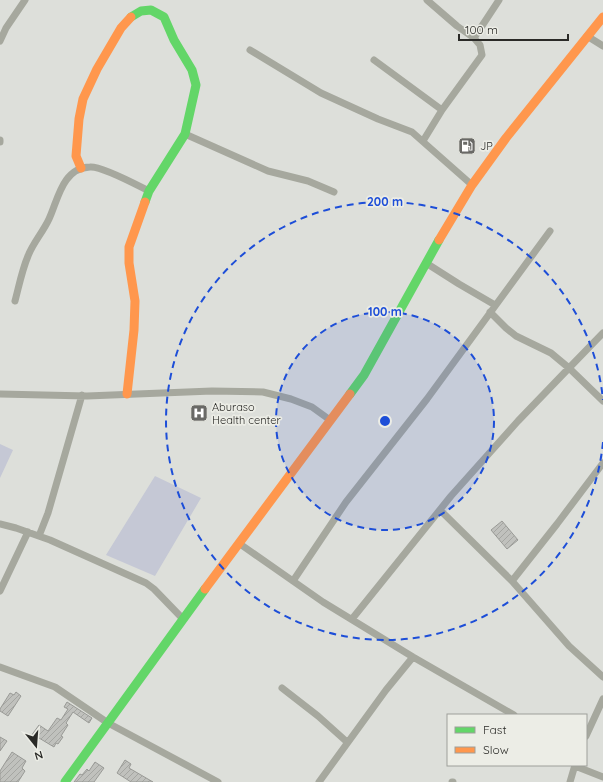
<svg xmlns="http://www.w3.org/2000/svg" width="603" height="782" font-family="Quicksand,sans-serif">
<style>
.park{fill:#c5c8d5}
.building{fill:url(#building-hatch);stroke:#999a96}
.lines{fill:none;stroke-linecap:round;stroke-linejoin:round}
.street{stroke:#a6a89e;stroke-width:7}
.fast{stroke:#63d668;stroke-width:9}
.slow{stroke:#ff974d;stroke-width:9}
.ring{fill:none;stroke:#1d4ed8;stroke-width:2;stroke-dasharray:7 5}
.labels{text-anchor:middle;stroke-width:3.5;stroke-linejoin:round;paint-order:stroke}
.poi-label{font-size:11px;fill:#2a2a27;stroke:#ecede6;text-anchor:start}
.centre{fill:#1d4ed8;stroke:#ecede6;stroke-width:2}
.ring-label{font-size:12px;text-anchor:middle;font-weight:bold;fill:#1d4ed8;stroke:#ecede6;stroke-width:3.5;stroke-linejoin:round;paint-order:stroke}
</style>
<defs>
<pattern id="building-hatch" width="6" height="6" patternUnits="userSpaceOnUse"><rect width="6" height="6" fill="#c0c1bd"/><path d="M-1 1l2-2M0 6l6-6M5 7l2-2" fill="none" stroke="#a5a6a2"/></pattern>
</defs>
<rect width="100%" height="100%" fill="#dddfda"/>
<path class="park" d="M0 444 13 450 0 478Z
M155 476 201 498 155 576 106 555Z"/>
<path class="building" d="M502 521 518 540 507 549 491 530Z
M16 692 21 696 8 716 0 711V709L10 693 14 695Z
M67 702 92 718 89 723 73 712 66 723 68 725 61 736 63 737 58 744 56 743 54 747 39 738 38 741 31 736 39 725 48 731 57 718 61 720 68 709 64 707Z
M0 737 7 741 0 751Z
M12 752 26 761 22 768 25 771 18 782H0V771Z
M125 760 131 764 129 768 153 782H131L117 773Z
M95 762 104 768 94 782H74L80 774 82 775 87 769 89 771Z"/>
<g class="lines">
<path class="street" d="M587 36 603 46
M474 38 499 0
M0 41 6 28 25 0
M250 50 321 93 378 119 412 132 472 185
M374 60 442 110
M185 134 268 171 308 181 334 192
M0 140V142
M423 141 442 110 482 55 480 45 474 38 457 26 427 0
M426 263 459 284 495 305
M15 301C19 286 22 270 28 256 33 243 43 232 49 219 58 200 62 168 90 167 102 166 137 185 149 191
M490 312 506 328 516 336 551 353 569 368 603 333
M0 394 87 396 212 391 263 392 291 399 312 407 330 420
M440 510 512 581 569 646 603 677
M0 524 16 528 50 540 146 583 154 589 183 619
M39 536 48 513 82 395
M240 544 323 602 413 657 514 715
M293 581 346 502 427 399 550 231
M512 581 557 524 603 463
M0 591 28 532
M352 619 451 496 518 421 569 368 603 401
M0 667 55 687 108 723 218 782
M282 688 318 716 347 742
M586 736 603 699
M575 766 603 777
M319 782 386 690 413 657
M452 782H453
M570 782 575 765"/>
<path class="fast" d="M131 17 141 11 151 10 164 17 174 40 192 70 196 85 185 134 149 191 145 202
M350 394 364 375 439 240
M65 782 205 589"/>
<path class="slow" d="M81 168 76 156 79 119 83 99 97 69 121 28 131 17
M439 240 472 185 506 138 603 17
M127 394 134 330 135 301 129 263V247L145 202
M205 589 350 394"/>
</g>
<circle cx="385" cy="421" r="109" fill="#1d4ed8" fill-opacity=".12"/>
<g class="ring">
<circle cx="385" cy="421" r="109"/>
<path d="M603 442A219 219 0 1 1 603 400"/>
</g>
<defs>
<symbol id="fuel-square" viewBox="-11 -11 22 22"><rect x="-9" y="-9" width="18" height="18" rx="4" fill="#696966" stroke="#ecede6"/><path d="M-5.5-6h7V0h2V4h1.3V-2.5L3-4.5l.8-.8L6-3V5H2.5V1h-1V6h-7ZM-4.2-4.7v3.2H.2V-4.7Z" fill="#fff"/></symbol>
<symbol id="hospital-square" viewBox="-11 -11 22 22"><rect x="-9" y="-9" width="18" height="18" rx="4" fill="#696966" stroke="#ecede6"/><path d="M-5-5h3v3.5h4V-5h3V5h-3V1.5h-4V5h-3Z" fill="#fff"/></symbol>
</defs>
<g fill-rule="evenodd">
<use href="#fuel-square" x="457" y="136" width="20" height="20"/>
<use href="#hospital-square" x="189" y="403" width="20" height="20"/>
</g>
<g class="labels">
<g class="poi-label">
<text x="480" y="150">JP</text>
<text x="212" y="411">Aburaso<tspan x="212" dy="13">Health center</tspan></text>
</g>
</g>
<circle cx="385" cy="421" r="6" class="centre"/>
<g class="ring-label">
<text x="385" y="206">200 m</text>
<text x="385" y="316">100 m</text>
</g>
<rect x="447" y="714" width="140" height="52" fill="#ecede6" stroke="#9e9f9a"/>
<rect x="455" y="727" width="20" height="6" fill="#63d668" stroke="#9e9f9a"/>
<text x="483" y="734" font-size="12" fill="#2a2a27">Fast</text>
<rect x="455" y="747" width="20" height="6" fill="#ff974d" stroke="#9e9f9a"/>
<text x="483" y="754" font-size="12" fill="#2a2a27">Slow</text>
<g transform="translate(36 746) rotate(163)" stroke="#ecede6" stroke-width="3" paint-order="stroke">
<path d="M0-3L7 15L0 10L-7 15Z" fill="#2a2a27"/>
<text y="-6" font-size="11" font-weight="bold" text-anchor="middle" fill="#2a2a27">N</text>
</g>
<path d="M459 34v6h109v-6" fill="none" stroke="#2a2a27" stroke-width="2"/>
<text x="465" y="34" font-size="12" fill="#2a2a27" stroke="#ecede6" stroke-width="3" paint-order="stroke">100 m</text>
</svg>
